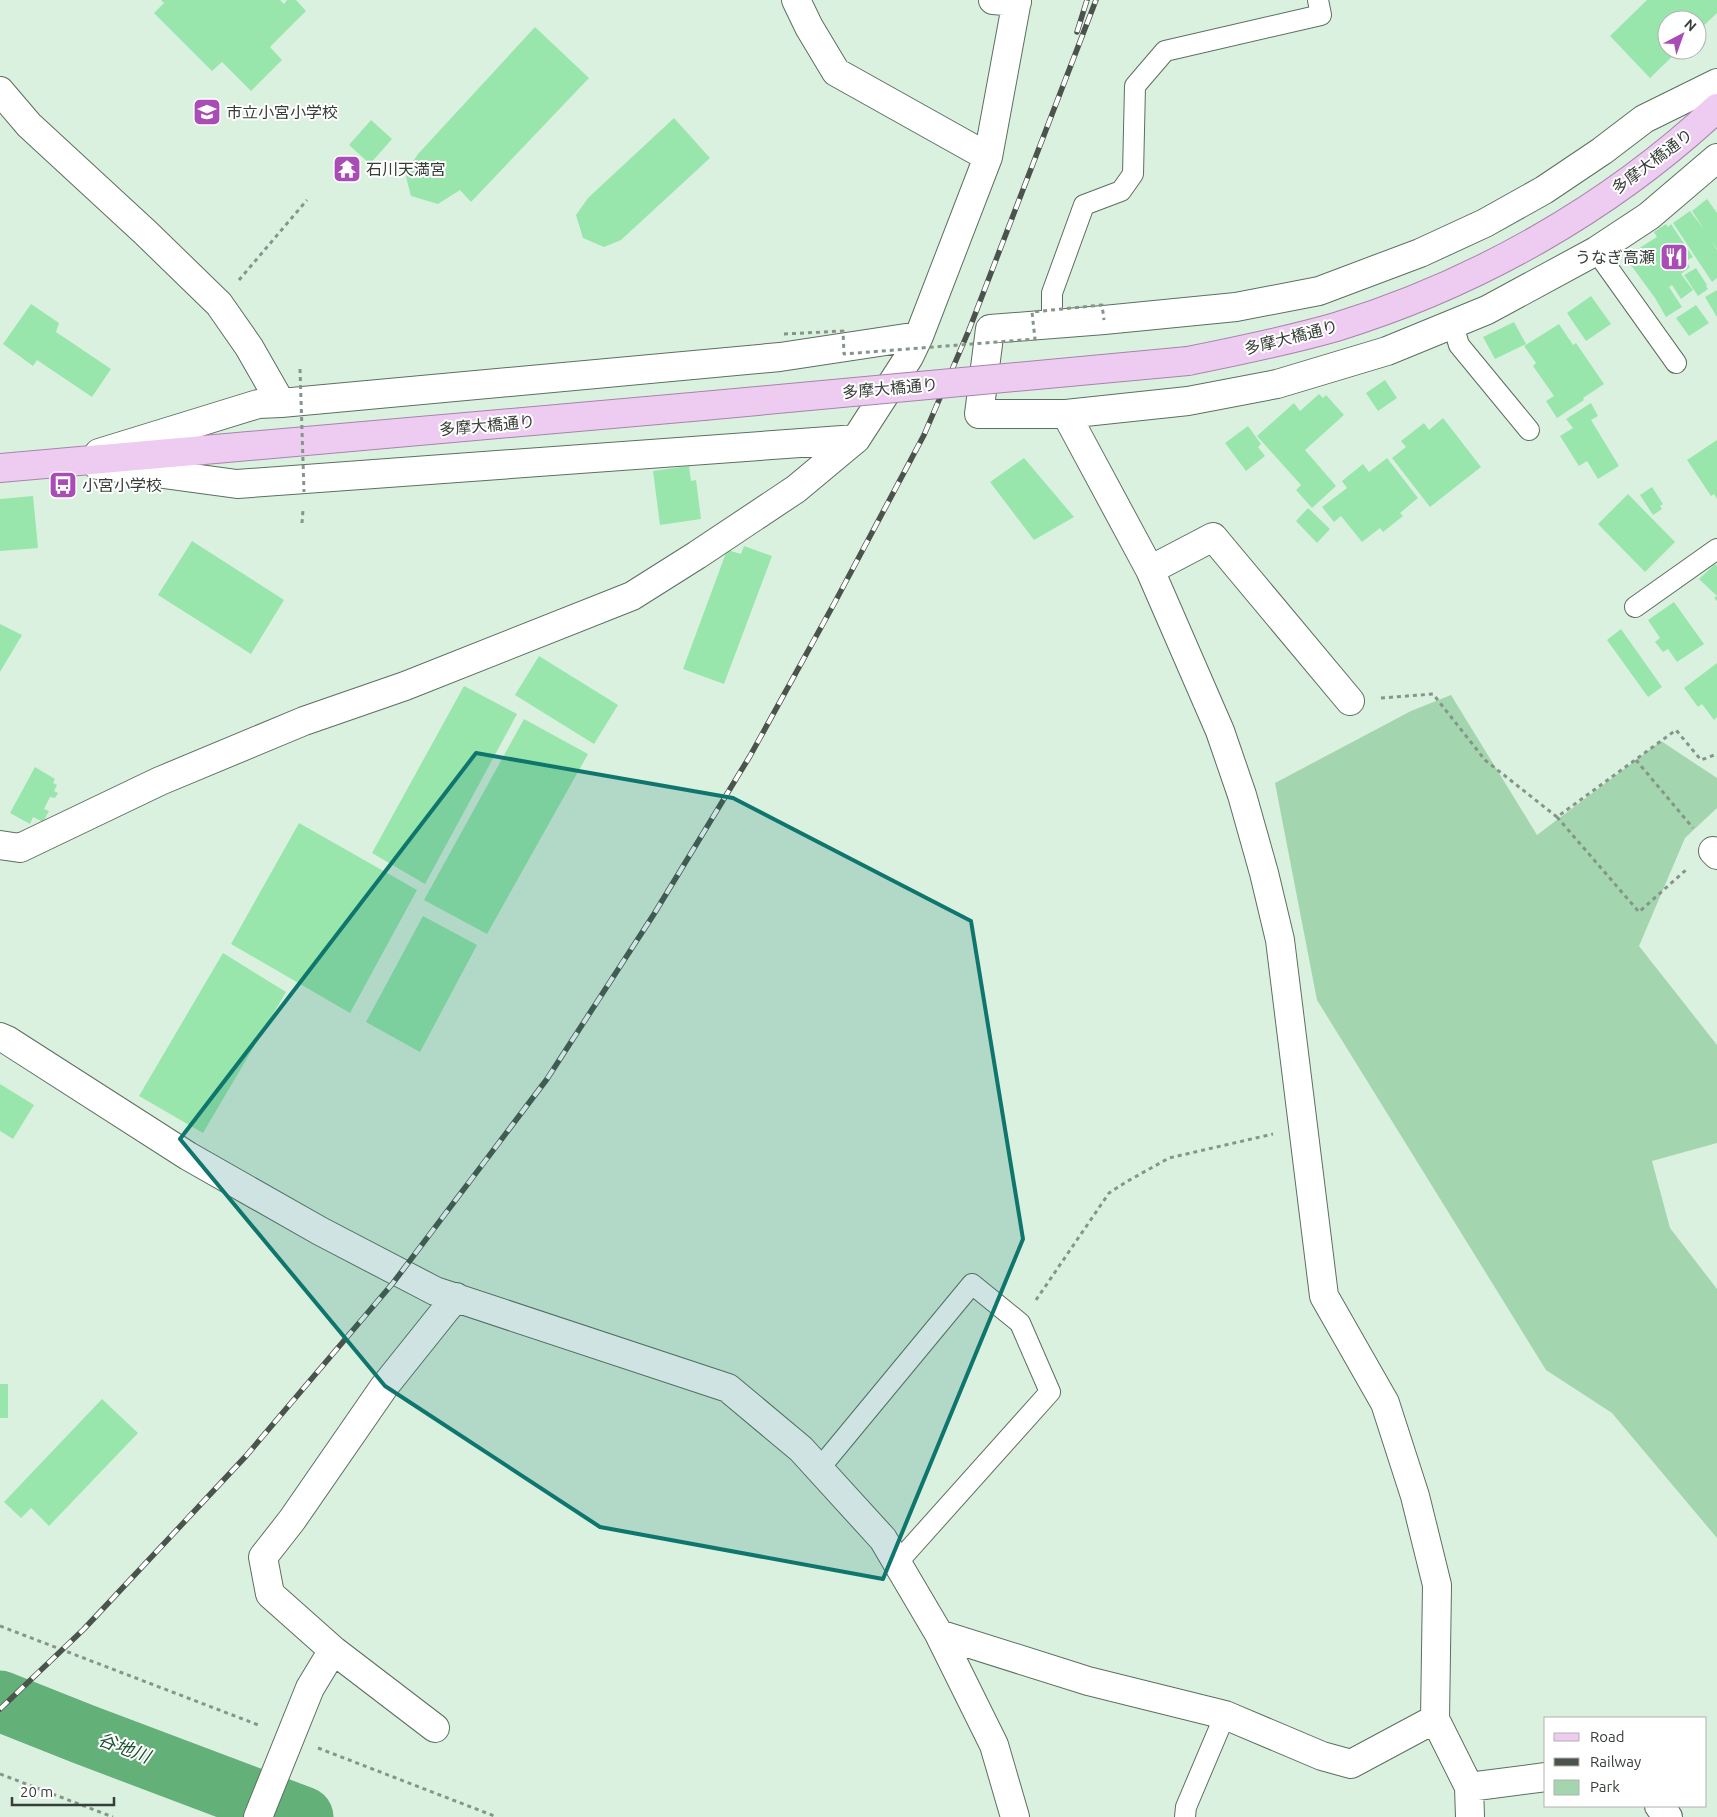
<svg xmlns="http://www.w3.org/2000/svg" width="1717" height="1817" font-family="Ubuntu,'Noto Sans JP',sans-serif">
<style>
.green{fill:#a3d5ae}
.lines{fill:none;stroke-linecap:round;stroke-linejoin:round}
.river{stroke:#64b079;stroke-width:61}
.building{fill:#98e6ab}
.service-casing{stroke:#5c6f60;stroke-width:22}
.minor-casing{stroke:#5c6f60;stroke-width:30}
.primary-casing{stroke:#a684aa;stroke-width:30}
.path{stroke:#869589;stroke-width:3;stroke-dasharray:4 4;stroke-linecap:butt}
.service{stroke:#fff;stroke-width:20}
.minor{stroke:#fff;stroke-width:28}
.primary{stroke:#eeccf1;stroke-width:28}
.rail-casing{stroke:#4b544c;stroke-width:5.5}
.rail{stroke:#fff;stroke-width:4;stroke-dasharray:11;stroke-linecap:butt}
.primary-bridge-casing{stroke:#a684aa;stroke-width:30;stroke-linecap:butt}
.path-bridge{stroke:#869589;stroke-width:3;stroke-dasharray:4 4;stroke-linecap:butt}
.primary-bridge{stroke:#eeccf1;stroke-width:28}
.marked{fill:#0f766e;fill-opacity:0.2;stroke:#0f766e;stroke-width:4;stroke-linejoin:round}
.labels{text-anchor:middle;stroke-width:4;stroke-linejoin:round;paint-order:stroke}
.poi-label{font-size:16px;fill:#363e37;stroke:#fff;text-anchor:start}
.street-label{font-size:16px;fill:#363e37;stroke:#fff}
.water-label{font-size:18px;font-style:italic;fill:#1d542f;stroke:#fff}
</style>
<rect width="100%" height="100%" fill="#dbf1df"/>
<path class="green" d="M1451 695 1537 835 1661 741 1717 778V808L1685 838 1639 946 1717 1045V1143L1652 1161 1670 1228 1717 1289V1538L1612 1413 1546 1370 1317 1000 1275 783 1411 711Z"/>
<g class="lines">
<path class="river" d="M0 1701 83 1734 303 1817"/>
</g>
<path class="building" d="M161 0H280L284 4 287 0H296L306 11 270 47 282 60 251 91 222 62 212 71 154 13 164 3Z
M1647 0H1717V13L1697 32V20H1667V50H1679L1650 78 1610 36Z
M535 27 589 78 471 202 460 190 438 204 411 196 405 173 418 154Z
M674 118 710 158 621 240 604 247 583 238 576 215 588 198Z
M371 120 392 139 370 164 349 145Z
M1707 199 1717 213V249L1711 241 1717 250V278L1712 282 1673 223 1690 211 1704 229 1692 211Z
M1666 224 1668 227 1671 224 1693 257 1686 261 1690 267 1681 274 1693 290 1681 299 1672 285 1669 287 1682 307 1666 317 1655 298 1666 290 1655 298 1625 257 1657 237 1654 232Z
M1696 268 1707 285 1706 286 1708 289 1698 296 1684 275Z
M1717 290V317L1705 297Z
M1591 296 1611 324 1586 341 1567 313Z
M31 304 59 323 56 332 111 369 92 397 37 360 33 366 3 344Z
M1696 305 1709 323 1689 336 1676 318Z
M1514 322 1526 344 1495 359 1483 337Z
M1559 324 1573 345 1576 343 1604 384 1583 398 1584 400 1557 418 1546 401 1554 396 1533 366 1536 363 1524 346Z
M1385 380 1397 398 1378 411 1366 393Z
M1319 394 1323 398 1326 395 1344 415 1305 450 1336 486 1312 508 1296 490 1301 485 1257 436 1294 403 1300 411Z
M1591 403 1598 416 1591 420 1619 466 1598 479 1587 461 1579 466 1560 436 1573 428 1566 419Z
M1443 418 1481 467 1430 507 1392 458 1406 447 1401 441 1424 423 1429 430Z
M1248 426 1261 444 1258 447 1265 456 1246 471 1225 443Z
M1717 440V499L1714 494 1711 496 1687 460Z
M1024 458 1074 517 1034 540 990 482Z
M1387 458 1418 498 1400 513 1403 516 1383 532 1380 528 1362 542 1341 516 1334 522 1322 507 1347 488 1342 481 1363 464 1369 472Z
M689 466 691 481 696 480 701 519 660 525 653 471Z
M1652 487 1663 504 1660 506 1662 509 1653 515 1640 495Z
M1628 494 1675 542 1645 572 1598 524Z
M33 496 38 548 0 551V499Z
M1308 508 1330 529 1317 543 1296 521Z
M192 541 284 600 251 654 158 595Z
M744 546 772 556 724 684 683 669 727 550 741 554Z
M1715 564 1717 566V601L1714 598 1717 596 1699 579Z
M1674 602 1704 644 1677 662 1668 649 1663 652 1655 642 1660 638 1648 620Z
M0 624 22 635 0 672Z
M1621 629 1662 687 1648 697 1607 640Z
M539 656 618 705 594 744 515 695Z
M1717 663V717L1714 720 1702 704 1698 707 1684 688Z
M464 686 517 714 425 884 372 853Z
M524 719 588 754 487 934 424 900Z
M35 767 55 779 53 783 57 785 54 791 58 793 55 798 50 797 44 809 49 811 43 822 33 817 30 824 10 813Z
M299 823 417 890 350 1013 231 944Z
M423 916 477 945 420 1052 366 1022Z
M223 953 286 992 203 1133 139 1096Z
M0 1084 34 1105 13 1139 0 1131Z
M0 1384H8V1418H0Z
M102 1399 138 1433 49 1526 31 1508 21 1518 4 1502Z"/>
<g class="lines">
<defs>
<path id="service" d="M1596 251 1676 363
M1052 324V293L1084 205 1121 191 1133 174 1135 86 1165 51 1321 15 1318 0
M1453 325 1459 345 1529 430
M1635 607 1717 549
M819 1469 972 1284 1020 1323 1050 1392 897 1563
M1185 1817 1186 1807 1225 1715"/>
<path id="minor" d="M796 0 809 27 836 72 988 157
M993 0 1017 2
M1717 83 1644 119 1602 151 1544 190 1485 223 1420 253 1319 291 1236 307 1104 320 990 329 979 414H1066L1188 401 1277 384 1387 351 1487 310 1596 251 1649 216 1717 158
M0 91 29 125 146 233 219 304 249 347 281 403
M1066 414 1150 570 1220 731 1242 795 1264 873 1280 940 1324 1296 1385 1403 1415 1496 1437 1585 1435 1719 1469 1787 1470 1817
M99 453 258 404 281 403 780 357 919 336
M97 465 237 484 856 439
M1150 570 1213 537 1350 701
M0 845 20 848 160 781 304 721 405 686 632 596 697 555 796 489 856 439 909 357 919 336 988 157 1017 0
M1713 851 1717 855
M0 1037 7 1040 188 1156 320 1231 435 1291 728 1388 801 1449 883 1539 939 1634 994 1745 1015 1817
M939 1634 1088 1681 1225 1715 1322 1756 1351 1764 1435 1719
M333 1650 435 1728
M1469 1787 1546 1777
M1659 1806 1668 1817
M258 1817 310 1688 333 1650 270 1594 263 1557 292 1520 384 1387 456 1297"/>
<path id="primary" d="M1188 361C1238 351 1287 341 1336 327 1476 284 1610 208 1717 108
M0 468 703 406"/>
</defs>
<use href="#service" class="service-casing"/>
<use href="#minor" class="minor-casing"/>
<use href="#primary" class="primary-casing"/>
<path class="path" d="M239 280 307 200
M302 523 303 510
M1381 698 1433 694 1485 760 1557 817 1676 730 1701 760 1717 754
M1636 760 1693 828
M1557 817 1639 912 1687 869
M1036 1300 1109 1193 1126 1182 1169 1158 1273 1134
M0 1626 261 1726
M318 1748 497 1817
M0 1774 113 1817"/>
<use href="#service" class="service"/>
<use href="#minor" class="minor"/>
<use href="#primary" class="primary"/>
<defs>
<path id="rail" d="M1077 32 1087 0
M0 1709 84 1629 246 1456 393 1283 547 1079 654 914 750 756 835 602 924 435 969 330 1096 0"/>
</defs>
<use href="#rail" class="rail-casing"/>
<use href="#rail" class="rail"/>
<defs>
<path id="primary-bridge" d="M703 406 1188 361"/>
</defs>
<use href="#primary-bridge" class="primary-bridge-casing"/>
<path class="path-bridge" d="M784 334 843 331 844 354 1035 339 1032 312 1102 305 1104 320
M300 369 304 492"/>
<use href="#primary-bridge" class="primary-bridge"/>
</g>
<path class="marked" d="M476 753 733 798 971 921 1023 1239 883 1579 600 1527 385 1386 180 1139Z"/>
<defs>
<symbol id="school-square" viewBox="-11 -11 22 22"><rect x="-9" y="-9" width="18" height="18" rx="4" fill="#a94cb5" stroke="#fff"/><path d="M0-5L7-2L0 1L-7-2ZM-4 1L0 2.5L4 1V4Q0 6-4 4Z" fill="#fff"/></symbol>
<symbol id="temple-square" viewBox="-11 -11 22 22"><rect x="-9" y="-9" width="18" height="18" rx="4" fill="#a94cb5" stroke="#fff"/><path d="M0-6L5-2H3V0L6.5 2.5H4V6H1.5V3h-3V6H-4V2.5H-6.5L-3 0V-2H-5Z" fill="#fff"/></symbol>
<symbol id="restaurant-square" viewBox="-11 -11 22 22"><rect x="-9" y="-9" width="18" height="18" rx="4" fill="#a94cb5" stroke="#fff"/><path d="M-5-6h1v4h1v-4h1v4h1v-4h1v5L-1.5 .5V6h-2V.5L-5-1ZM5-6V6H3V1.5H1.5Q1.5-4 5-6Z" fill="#fff"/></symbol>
<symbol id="bus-square" viewBox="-11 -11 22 22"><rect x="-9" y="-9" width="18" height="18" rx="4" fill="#a94cb5" stroke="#fff"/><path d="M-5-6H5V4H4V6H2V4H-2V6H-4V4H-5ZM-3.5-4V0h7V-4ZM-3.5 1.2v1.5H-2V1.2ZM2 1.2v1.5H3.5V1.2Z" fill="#fff"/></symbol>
</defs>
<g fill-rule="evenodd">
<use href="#school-square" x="191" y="96" width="32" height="32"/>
<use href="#temple-square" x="331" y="153" width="32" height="32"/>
<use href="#restaurant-square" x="1658" y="241" width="32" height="32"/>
<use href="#bus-square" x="47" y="469" width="32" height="32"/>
</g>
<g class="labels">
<g class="poi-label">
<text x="226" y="118">市立小宮小学校</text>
<text x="366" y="175">石川天満宮</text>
<text x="1655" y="263" text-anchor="end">うなぎ高瀬</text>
<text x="82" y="491">小宮小学校</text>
</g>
<g class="street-label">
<text transform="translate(1652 161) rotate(-37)" y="6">多摩大橋通り</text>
<text transform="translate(1291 337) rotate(-14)" y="6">多摩大橋通り</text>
<text transform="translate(890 388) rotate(-5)" y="6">多摩大橋通り</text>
<text transform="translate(487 425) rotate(-5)" y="6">多摩大橋通り</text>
</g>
<g class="water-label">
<text transform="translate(124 1748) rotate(21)" y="6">谷地川</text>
</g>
</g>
<rect x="1544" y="1717" width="162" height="90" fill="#ffffff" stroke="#afb2af"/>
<rect x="1554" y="1733" width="25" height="8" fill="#eeccf1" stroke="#afb2af"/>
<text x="1590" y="1742" font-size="15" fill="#363e37">Road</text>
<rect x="1554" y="1758" width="25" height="8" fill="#4b544c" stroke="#afb2af"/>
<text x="1590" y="1767" font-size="15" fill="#363e37">Railway</text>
<rect x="1554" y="1780" width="25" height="15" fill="#a3d5ae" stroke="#afb2af"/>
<text x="1590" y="1792" font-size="15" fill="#363e37">Park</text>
<g transform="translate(1682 35) rotate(41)"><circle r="24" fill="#ffffff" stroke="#afb2af"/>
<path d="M0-4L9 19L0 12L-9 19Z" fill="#a94cb5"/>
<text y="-8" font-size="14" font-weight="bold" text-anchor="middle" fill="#363e37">N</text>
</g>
<path d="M12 1797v8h102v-8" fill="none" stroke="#363e37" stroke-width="2.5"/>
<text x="20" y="1797" font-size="15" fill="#363e37" stroke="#ffffff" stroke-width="4" paint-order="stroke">20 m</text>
</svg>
